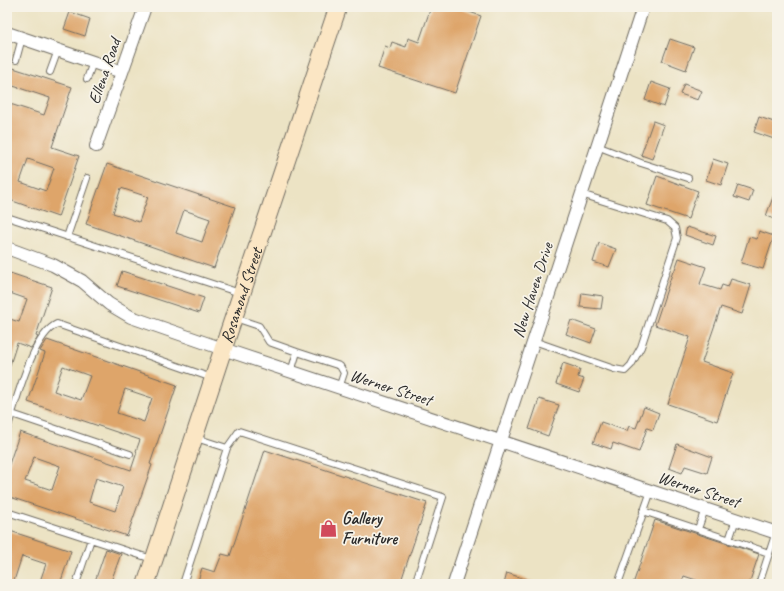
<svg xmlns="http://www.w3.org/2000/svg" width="784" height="591" font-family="Caveat,sans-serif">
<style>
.building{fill:#dea56a;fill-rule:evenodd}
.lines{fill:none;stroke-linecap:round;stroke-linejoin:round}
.lane-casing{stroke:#6f6b61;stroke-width:8}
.street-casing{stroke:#6f6b61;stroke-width:14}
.secondary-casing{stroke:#6f6b61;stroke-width:19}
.lane{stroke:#fff;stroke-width:6}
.street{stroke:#fff;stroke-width:12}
.secondary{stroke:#fbe6c4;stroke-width:17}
.labels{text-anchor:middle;stroke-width:3.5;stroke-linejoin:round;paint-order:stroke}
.street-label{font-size:17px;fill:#2b2b2b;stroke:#f7f3e8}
.poi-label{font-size:17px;font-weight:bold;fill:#2b2b2b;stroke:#f7f3e8;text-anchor:start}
</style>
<rect width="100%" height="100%" fill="#f7f3e8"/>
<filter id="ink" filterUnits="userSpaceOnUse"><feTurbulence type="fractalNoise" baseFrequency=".025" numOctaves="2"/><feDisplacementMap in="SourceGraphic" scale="8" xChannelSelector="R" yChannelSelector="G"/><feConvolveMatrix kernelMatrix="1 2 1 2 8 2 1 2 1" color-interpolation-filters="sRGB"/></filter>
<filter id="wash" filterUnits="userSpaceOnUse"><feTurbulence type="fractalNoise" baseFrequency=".012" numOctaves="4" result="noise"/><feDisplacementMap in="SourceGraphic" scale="16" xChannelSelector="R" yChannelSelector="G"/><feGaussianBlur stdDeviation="0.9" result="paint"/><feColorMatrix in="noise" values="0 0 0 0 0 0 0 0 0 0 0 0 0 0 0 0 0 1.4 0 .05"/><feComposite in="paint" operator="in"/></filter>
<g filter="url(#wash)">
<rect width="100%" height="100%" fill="#ece3c4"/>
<g id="blocks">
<path class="building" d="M431 7H455L481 16 455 93 378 68 385 46 390 48 392 42 406 47 408 38 419 42Z
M70 12 90 19 85 36 64 29Z
M670 39 694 47 686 70 662 61Z
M7 66 72 87 52 147 79 156 58 217 7 199V103L44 115 50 98 7 84ZM28 159 54 168 46 191 20 182Z
M651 82 670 89 664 107 645 100Z
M684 84 702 91 698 100 680 94Z
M759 117 777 123V140L754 132Z
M653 121 664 125 652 159 641 155Z
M713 159 728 164 721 185 706 180Z
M107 164 235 207 214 268 86 224ZM121 188 148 197 139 222 113 213ZM184 210 210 219 202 242 176 233Z
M657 176 698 191 688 219 647 205Z
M738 185 753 190 749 202 734 197Z
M776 189H777V220L766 216Z
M687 227 716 236 713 245 685 235Z
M759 231 774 236 763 269 741 263 749 237 757 239Z
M599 243 616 249 609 267 593 262Z
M679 258 706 267 700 284 720 290 722 285 728 287 731 279 751 285 742 314 721 307 702 362 733 373 717 421 668 404 690 337 655 325 673 271 674 272Z
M122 271 204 298 199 313 117 286Z
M7 272 52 287 36 336 38 337 31 348 17 343 9 368H7V318L19 322 27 299 7 292Z
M582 293 603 296 601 309 580 307Z
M571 320 596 329 591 343 566 334Z
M47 340 177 385 150 464 152 465 127 536 7 496V470L20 432 131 470 137 452 136 451 140 440 28 402 45 353 40 351ZM63 366 90 376 81 400 54 391ZM125 389 152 398 144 422 117 413ZM34 457 60 466 52 490 25 481ZM96 478 123 487 115 511 89 502Z
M563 363 580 369 578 377 584 379 579 392 556 384Z
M539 399 559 405 548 436 529 429Z
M644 407 659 413 653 430 647 428 639 452 613 443 611 449 593 443 601 422 627 431 629 426 636 428Z
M677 444 712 457 707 473 685 466 682 473 669 468Z
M265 450 427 503 400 584H197L202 568 215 572 222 554 230 556Z
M655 520 759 554 749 584H708L684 576 681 584H633Z
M10 531 71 551 60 584H39L46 564 22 556 13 584H7V541Z
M106 549 121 554 110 584H94Z
M507 573 534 582V584H504Z"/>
</g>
</g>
<g filter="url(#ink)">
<use href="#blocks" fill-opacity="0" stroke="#6f6b61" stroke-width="1"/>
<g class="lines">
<defs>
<path id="lane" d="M16 60 22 38
M50 72 58 50
M87 79 93 62
M597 146 641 163 688 178
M7 217 240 293
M67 237 87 178
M235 318 259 326 269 342 297 352
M534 341 614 369 625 371 631 365 641 347 677 238 675 228 667 221 581 194
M291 372 297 352 340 366 344 373 339 388
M12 414 130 454
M7 429C16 403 32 335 57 324L212 378
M196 438 227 448
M643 511 769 553
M7 512 152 559
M698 529 705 509
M729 540 736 519
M76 584 91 539
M183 584 227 448 239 431 443 497 415 584
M618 584 651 491
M759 584 776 532"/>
<path id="street" d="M7 33 122 72
M96 146 145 7
M7 248 53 265 82 281 109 304 131 317 223 349 777 533
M454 584 643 7"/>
<g id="secondary">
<path id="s1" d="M146 584 223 349 338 7"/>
</g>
</defs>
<use href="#lane" class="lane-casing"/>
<use href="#street" class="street-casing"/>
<use href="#secondary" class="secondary-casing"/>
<use href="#lane" class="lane"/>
<use href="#street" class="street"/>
<use href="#secondary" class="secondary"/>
</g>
</g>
<defs>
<symbol id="shop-bare" viewBox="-9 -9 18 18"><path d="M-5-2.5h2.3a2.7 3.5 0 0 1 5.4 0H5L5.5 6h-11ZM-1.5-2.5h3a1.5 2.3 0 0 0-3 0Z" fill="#d1495b" stroke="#f7f3e8" stroke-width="2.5" paint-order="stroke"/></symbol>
</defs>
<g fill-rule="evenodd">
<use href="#shop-bare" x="316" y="516" width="25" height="25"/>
</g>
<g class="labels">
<g class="street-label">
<text transform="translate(104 71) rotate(-71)" y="6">Ellena Road</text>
<text transform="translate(532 290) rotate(-72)" y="6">New Haven Drive</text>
<text dy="6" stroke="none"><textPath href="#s1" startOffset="304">Rosamond Street</textPath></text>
<text transform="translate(391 387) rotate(18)" y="6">Werner Street</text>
<text transform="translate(699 489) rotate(18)" y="6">Werner Street</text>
</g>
<g class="poi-label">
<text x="342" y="524">Gallery<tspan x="342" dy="20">Furniture</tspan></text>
</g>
</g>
<rect width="784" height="591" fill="none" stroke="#f7f3e8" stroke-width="24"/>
</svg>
